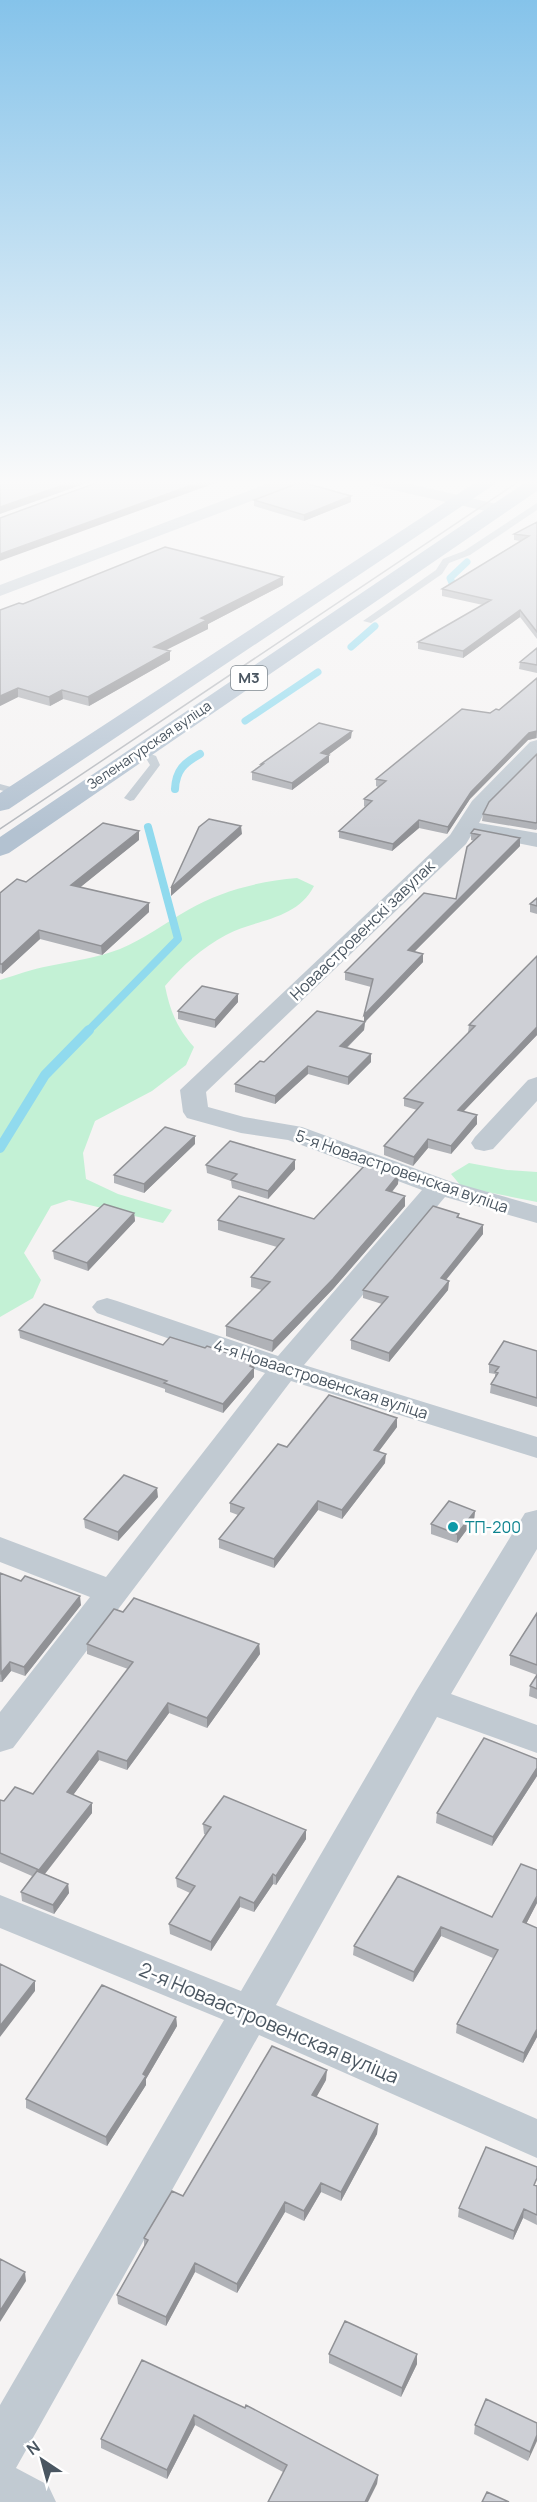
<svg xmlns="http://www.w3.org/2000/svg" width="537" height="2502" font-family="Manrope,sans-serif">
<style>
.green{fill:#c3f1d5}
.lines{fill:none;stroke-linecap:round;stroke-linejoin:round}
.stream-far2{stroke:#90daee;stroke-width:7}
.stream-far1{stroke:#90daee;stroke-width:8}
.stream{stroke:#90daee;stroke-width:10}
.lane{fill:#c1cad2;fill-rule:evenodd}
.street{fill:#c1cad2;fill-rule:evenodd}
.primary{fill:#b3c2d1;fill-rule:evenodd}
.tram{stroke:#b5b8bd;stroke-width:1.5}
.wall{fill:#b0b2b7}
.shaded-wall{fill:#909195}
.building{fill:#cdcfd5;stroke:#909195;stroke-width:1.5}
.culture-dot{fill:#0f9aa8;stroke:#fff;stroke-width:2}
.labels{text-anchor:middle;stroke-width:5;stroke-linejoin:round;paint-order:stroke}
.far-street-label{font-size:14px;fill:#4a5661;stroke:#fff}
.shield{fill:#fff;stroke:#808990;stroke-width:1.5}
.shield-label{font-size:15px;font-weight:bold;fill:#4a5661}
.street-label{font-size:16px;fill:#4a5661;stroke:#fff}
.culture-label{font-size:16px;fill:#0d838f;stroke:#fff;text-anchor:start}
.near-street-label{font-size:20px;fill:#4a5661;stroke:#fff}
</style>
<rect width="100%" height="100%" fill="#f5f3f3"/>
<path class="green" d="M297 878 314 886C297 920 256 919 226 935 202 948 183 965 165 986 170 1011 177 1028 194 1047L186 1065 152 1091 95 1121 83 1153 86 1179 118 1194 172 1210 163 1223 69 1200 51 1206 24 1253 41 1280 33 1298 0 1317V980C16 975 32 969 49 966 73 961 97 958 120 949 144 939 165 923 188 910 220 891 260 881 297 878Z
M469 1163 507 1170 537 1172V1202L462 1187 451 1174Z"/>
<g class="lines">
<path class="stream-far2" d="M453 585 450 578 467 562
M351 647 375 626
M245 721 318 672"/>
<path class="stream-far1" d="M175 789C176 770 184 763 200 754
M87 1032 178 939 148 827"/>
<path class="stream" d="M0 1148 45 1075 89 1030"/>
<path class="lane" d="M537 503V510L470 555 449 563 442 574 371 623 363 621 436 570 443 559 464 551Z
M138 749 156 756 160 765 134 800 130 801 124 798 150 765 147 760 133 752Z
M0 784 22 790 24 792 18 795 0 790Z"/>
<path class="street" d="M277 480H301L299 483 0 596V585Z
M363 480H394L505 506 507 509 499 514 371 485Z
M537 740V758L487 808 479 823 537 833V847L472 834 466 844 206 1092 208 1107 244 1117 302 1127 449 1181 537 1206V1223L445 1197 304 1365 537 1437V1458L291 1381 13 1748 0 1752V1712L90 1597 0 1562V1537L106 1577 265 1373 97 1313 92 1307 97 1301 107 1298 117 1301 278 1356 422 1190 288 1140 241 1133 187 1118 183 1112 180 1090 450 835 472 801 530 742Z
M537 1077V1101L493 1149 484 1151 475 1149 471 1143 475 1137 528 1080Z
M537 1510V1549L451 1694 537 1725V1753L437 1717 276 2005 537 2119V2158L259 2035 16 2468 48 2485 56 2502H0V2405L224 2020 0 1928V1895L241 1991 416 1691 525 1513Z"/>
<path class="primary" d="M479 480H501L9 809 0 811V793Z
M529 480H537V491L9 853 0 856V837Z"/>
<path class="tram" d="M0 829 521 480"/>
</g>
<path class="wall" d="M351 496V502L304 521 254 506V500Z
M537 522V639L520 617 463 658 418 649V642L483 605 442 596V589L520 541 514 540V534Z
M283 577V585L208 624V629L166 650 170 660 89 706 63 699 50 706 18 697 0 706 23 604Z
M537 648V673L519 669 520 662Z
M537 678V738L528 740 470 799 447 834 419 828 392 851 339 838V831L365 807 364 806V799L378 787 376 786V779L490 713 499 710Z
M351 738 328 755 329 762 292 790 252 780V772L261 766V764Z
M537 754V829L536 830 482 821 483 814Z
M471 833 520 838V846L414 952 423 954V962L365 1022 364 1030 347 1048 371 1054V1062L348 1085 308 1074 275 1104 235 1092V1084L264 1062 364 1022V1015L371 987 345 980V972L456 899 474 841 471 840Z
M139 840 80 887 149 903V912L102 955 40 939 2 974 0 973V893L26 882Z
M537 898V914L530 912V904Z
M537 956V1035L464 1111 477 1124 451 1154 428 1148 413 1166 384 1155V1146L417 1110 404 1106V1098L468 1033 469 1025Z
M238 1002 215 1028 178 1019V1011Z
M195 1144 144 1193 114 1183V1175Z
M206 1165 295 1169 268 1199 232 1188 231 1181 207 1173Z
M398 1184 392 1192 405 1206 333 1289 272 1352 226 1336V1326L262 1290 251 1287V1277L277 1247 218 1230V1220L314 1219Z
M134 1213 135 1221 88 1271 54 1259 53 1251Z
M459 1214V1218L483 1225V1234L446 1280 449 1281 448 1290 389 1362 351 1349V1340L382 1304 363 1298V1290Z
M19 1330 163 1345 254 1362V1377L223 1413 165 1392V1389L20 1338Z
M537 1351V1407L490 1393 491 1384 495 1378V1374L489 1373V1364Z
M397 1427 379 1451 385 1463 342 1519 318 1510 274 1568 219 1548V1539L238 1515 230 1512V1503L287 1447Z
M158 1497 118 1541 85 1528 84 1519Z
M475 1511 474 1520 457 1543 431 1534V1524Z
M0 1573 81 1605 25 1676 11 1671 2 1682H0Z
M123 1612 259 1644 260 1654 207 1728 169 1713 127 1770 99 1760 73 1795 92 1813 45 1874 68 1884 69 1893 54 1914 22 1901 21 1892 32 1876 0 1862V1800L4 1801 33 1794 128 1669 87 1654V1644Z
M537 1613V1675L510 1665V1655Z
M537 1675V1699L529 1696 530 1686Z
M537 1759V1776L492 1846 436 1823 437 1813Z
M203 1824 306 1830V1839L276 1885 273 1884 254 1912 240 1907 211 1951 170 1934 169 1924 190 1893 177 1887 176 1878 206 1835 204 1834Z
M537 1870V1903L526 1924 537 1928V2037L523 2063 456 2033 457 2024 493 1958 441 1936 413 1982 353 1955 354 1946 398 1876 492 1917Z
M176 2017 177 2026 146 2079V2085L107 2146 26 2108V2099Z
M326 2080 316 2097 378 2124 377 2134 341 2201 321 2192 304 2221 285 2212 237 2293 195 2272 166 2326 118 2304 117 2295 144 2247V2238L183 2196Z
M536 2186 537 2225 523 2218 513 2240 458 2217 459 2208Z
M329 2354 417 2364 401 2397 329 2363Z
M142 2360 378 2475 377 2484 283 2472 195 2425 167 2479 101 2448V2439Z
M537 2423 528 2461 474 2434 475 2425Z"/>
<path class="shaded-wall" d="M78 480H95L0 514V507Z
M206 480H221V481L0 561V554Z
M351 496V502L304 521V515Z
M283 577V585L208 624V629L154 656V647L201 618Z
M520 610V617L463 658V651Z
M170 651V660L89 706 88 697Z
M18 688V697L0 706V696Z
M62 690 63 699 50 706 49 697Z
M352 731 351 738 320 761 321 753Z
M537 731 536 738 528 740 470 799 447 834 448 827 471 792 529 733Z
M329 755V762L292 790V783Z
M419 820V828L392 851 393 844Z
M241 826 242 834 171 896V888Z
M139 831V840L72 894 71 885Z
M520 838V846L408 958V950Z
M149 903V912L102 955 101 946Z
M39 930 40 939 2 974V964Z
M423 954V962L365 1022 364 1030 340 1054V1046L364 1022V1015Z
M238 994V1002L215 1028V1020Z
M537 1027V1035L457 1118 458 1110Z
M371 1054V1062L348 1085V1077Z
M308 1066V1074L275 1104V1096Z
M477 1115V1124L451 1154V1146Z
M195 1136V1144L144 1193V1184Z
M428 1139V1148L413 1166 414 1157Z
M295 1160V1169L268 1199V1191Z
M399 1174 398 1184 385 1200 386 1190Z
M405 1196V1206L333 1289 272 1352 273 1341Z
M134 1213 135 1221 88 1271 87 1263Z
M483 1225V1234L440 1287 441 1278Z
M449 1281 448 1290 389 1362V1353Z
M254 1362V1377L223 1413V1404Z
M397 1418V1427L373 1459 374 1450Z
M386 1454 385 1463 342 1519V1510Z
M157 1488 158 1497 118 1541V1532Z
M318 1501V1510L274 1568V1559Z
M475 1511 474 1520 457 1543V1534Z
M80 1596 81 1605 25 1676 24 1667Z
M259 1644 260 1654 207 1728V1718Z
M10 1662 11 1671 2 1682 1 1673Z
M168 1703 169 1713 127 1770V1761Z
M98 1751 99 1760 68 1802 67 1792Z
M537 1768V1776L492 1846 493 1837Z
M92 1803V1813L40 1880 39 1870Z
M306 1830V1839L276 1885V1876Z
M273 1874V1884L254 1912V1903Z
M68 1884 69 1893 54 1914 53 1905Z
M537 1896V1903L522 1932 523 1922Z
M240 1897V1907L211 1951V1942Z
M441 1927V1936L413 1982 414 1972Z
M35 1981V1991L0 2037V2026Z
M176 2017 177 2026 146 2079V2085L107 2146 106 2137Z
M537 2029V2037L523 2063 524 2053Z
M327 2070 326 2080 312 2105V2095Z
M378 2124 377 2134 341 2201V2192Z
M321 2183V2192L304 2221V2211Z
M285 2202V2212L237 2293V2284Z
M524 2209 523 2218 513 2240 514 2231Z
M195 2263V2272L166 2326V2317Z
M25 2272 26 2281 0 2322V2311Z
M417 2354V2364L401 2397 402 2388Z
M194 2415 195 2425 167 2479V2470Z
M537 2435V2441L528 2461 530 2452Z
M378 2475 377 2484 368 2502H365Z"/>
<path class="building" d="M0 480H78L0 507Z
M104 480H206L0 554V518Z
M301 482 351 496 304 515 254 500Z
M537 522V632L520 610 463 651 418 642 491 600 442 589 529 536 514 534Z
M165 547 283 577 201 618 207 620 154 647 170 651 88 697 62 690 49 697 18 688 0 696V610L19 603 23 604Z
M537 648V665L520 662Z
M537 678V731L529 733 471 792 448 827 419 820 393 844 339 831 372 801 364 799 386 781 376 779 462 709 490 713 496 709 499 710Z
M319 723 352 731 321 753 329 755 292 783 252 772 263 764H261Z
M537 754V822L536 823 483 814 489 802Z
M209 819 241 826 171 888 199 827Z
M103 823 139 831 71 885 149 903 101 946 39 930 2 964H0V893L17 879 26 882Z
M474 829 520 838 408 950 423 954 364 1015 373 979 345 972 424 893 456 899 467 847 480 835 471 833Z
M537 898V906L530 904Z
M537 956V1027L458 1110 477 1115 451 1146 428 1139 414 1157 384 1146 423 1103 404 1098 475 1026 469 1025Z
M202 986 238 994 215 1020 178 1011Z
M317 1011 365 1022 340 1046 371 1054 348 1077 308 1066 275 1096 235 1084 260 1061 264 1062Z
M165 1127 195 1136 144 1184 114 1175Z
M230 1141 295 1160 268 1191 231 1180 237 1174 206 1165Z
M368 1162 399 1174 386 1190 405 1196 333 1279 273 1341 226 1326 270 1282 251 1277 284 1239 218 1220 239 1196 314 1219Z
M104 1204 134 1213 87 1263 53 1251Z
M433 1206 459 1214 457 1217 483 1225 441 1278 449 1281 389 1353 351 1340 388 1297 363 1290Z
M44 1304 163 1345 170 1337 205 1348 207 1346 254 1362 250 1366 254 1368 223 1404 164 1383 167 1381 19 1330Z
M504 1341 537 1351V1398L491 1384 498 1373 495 1372 499 1367 489 1364Z
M329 1395 397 1418 374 1450 386 1454 342 1510 318 1501 274 1559 219 1539 244 1508 230 1503 278 1444 287 1447Z
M124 1475 157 1488 118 1532 84 1519Z
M449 1501 475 1511 457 1534 431 1524Z
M0 1573 21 1581 25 1576 80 1596 24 1667 10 1662 1 1673Z
M134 1598 259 1644 207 1718 168 1703 127 1761 98 1751 67 1792 92 1803 39 1870 0 1853V1800L4 1801 15 1787 33 1794 133 1662 87 1644 114 1609 123 1612Z
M537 1613V1665L510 1655Z
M537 1675V1689L530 1686Z
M484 1738 537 1759V1768L493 1837 437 1813Z
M224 1796 306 1830 276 1876 273 1874 254 1903 240 1897 211 1942 169 1924 195 1886 176 1878 211 1827 203 1824Z
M521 1864 537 1870V1896L523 1922 537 1928V2029L524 2053 457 2024 498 1950 441 1927 414 1972 354 1946 398 1876 492 1917Z
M37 1871 68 1884 53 1905 21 1892Z
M0 1964 35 1981 0 2026Z
M102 1985 176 2017 143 2074 146 2076 106 2137 26 2099Z
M272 2046 327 2070 312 2095 378 2124 341 2192 321 2183 304 2211 285 2202 237 2284 195 2263 166 2317 117 2295 148 2240 144 2238 172 2191 183 2196Z
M486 2147 537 2167V2178L534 2185 537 2186V2215L524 2209 514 2231 459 2208Z
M0 2259 25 2272 0 2311Z
M345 2321 417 2354 402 2388 329 2354Z
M142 2360 245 2408 246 2405 378 2475 365 2502H268L287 2465 194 2415 167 2470 101 2439Z
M486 2399 537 2423V2435L530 2452 475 2425Z
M487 2492 509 2502H482Z"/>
<linearGradient id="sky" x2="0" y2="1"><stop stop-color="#85c3ea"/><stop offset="0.58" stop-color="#fafafa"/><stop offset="1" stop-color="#fafafa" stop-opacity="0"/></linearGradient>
<rect width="537" height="831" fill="url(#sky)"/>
<circle class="culture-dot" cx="453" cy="1527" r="6"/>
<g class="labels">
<g class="far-street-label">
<text transform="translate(149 745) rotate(-34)" y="5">Зеленагурская вуліца</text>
</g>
<rect class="shield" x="231" y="666" width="36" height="24" rx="4.5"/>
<g class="shield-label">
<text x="249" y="683">М3</text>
</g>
<g class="street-label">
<text transform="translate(362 930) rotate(-44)" y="6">Новаастровенскі завулак</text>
<text transform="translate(402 1171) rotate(19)" y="6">5-я Новаастровенская вуліца</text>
<text transform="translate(321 1379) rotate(18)" y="6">4-я Новаастровенская вуліца</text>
</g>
<g class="culture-label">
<text x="465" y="1533">ТП-200</text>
</g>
<g class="near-street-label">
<text transform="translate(269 2023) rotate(23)" y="7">2-я Новаастровенская вуліца</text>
</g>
</g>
<g transform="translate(42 2460) rotate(324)" stroke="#ffffff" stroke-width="4.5" paint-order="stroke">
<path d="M0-4.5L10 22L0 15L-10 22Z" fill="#4a5661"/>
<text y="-9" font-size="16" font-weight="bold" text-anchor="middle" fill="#4a5661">N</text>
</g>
</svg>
